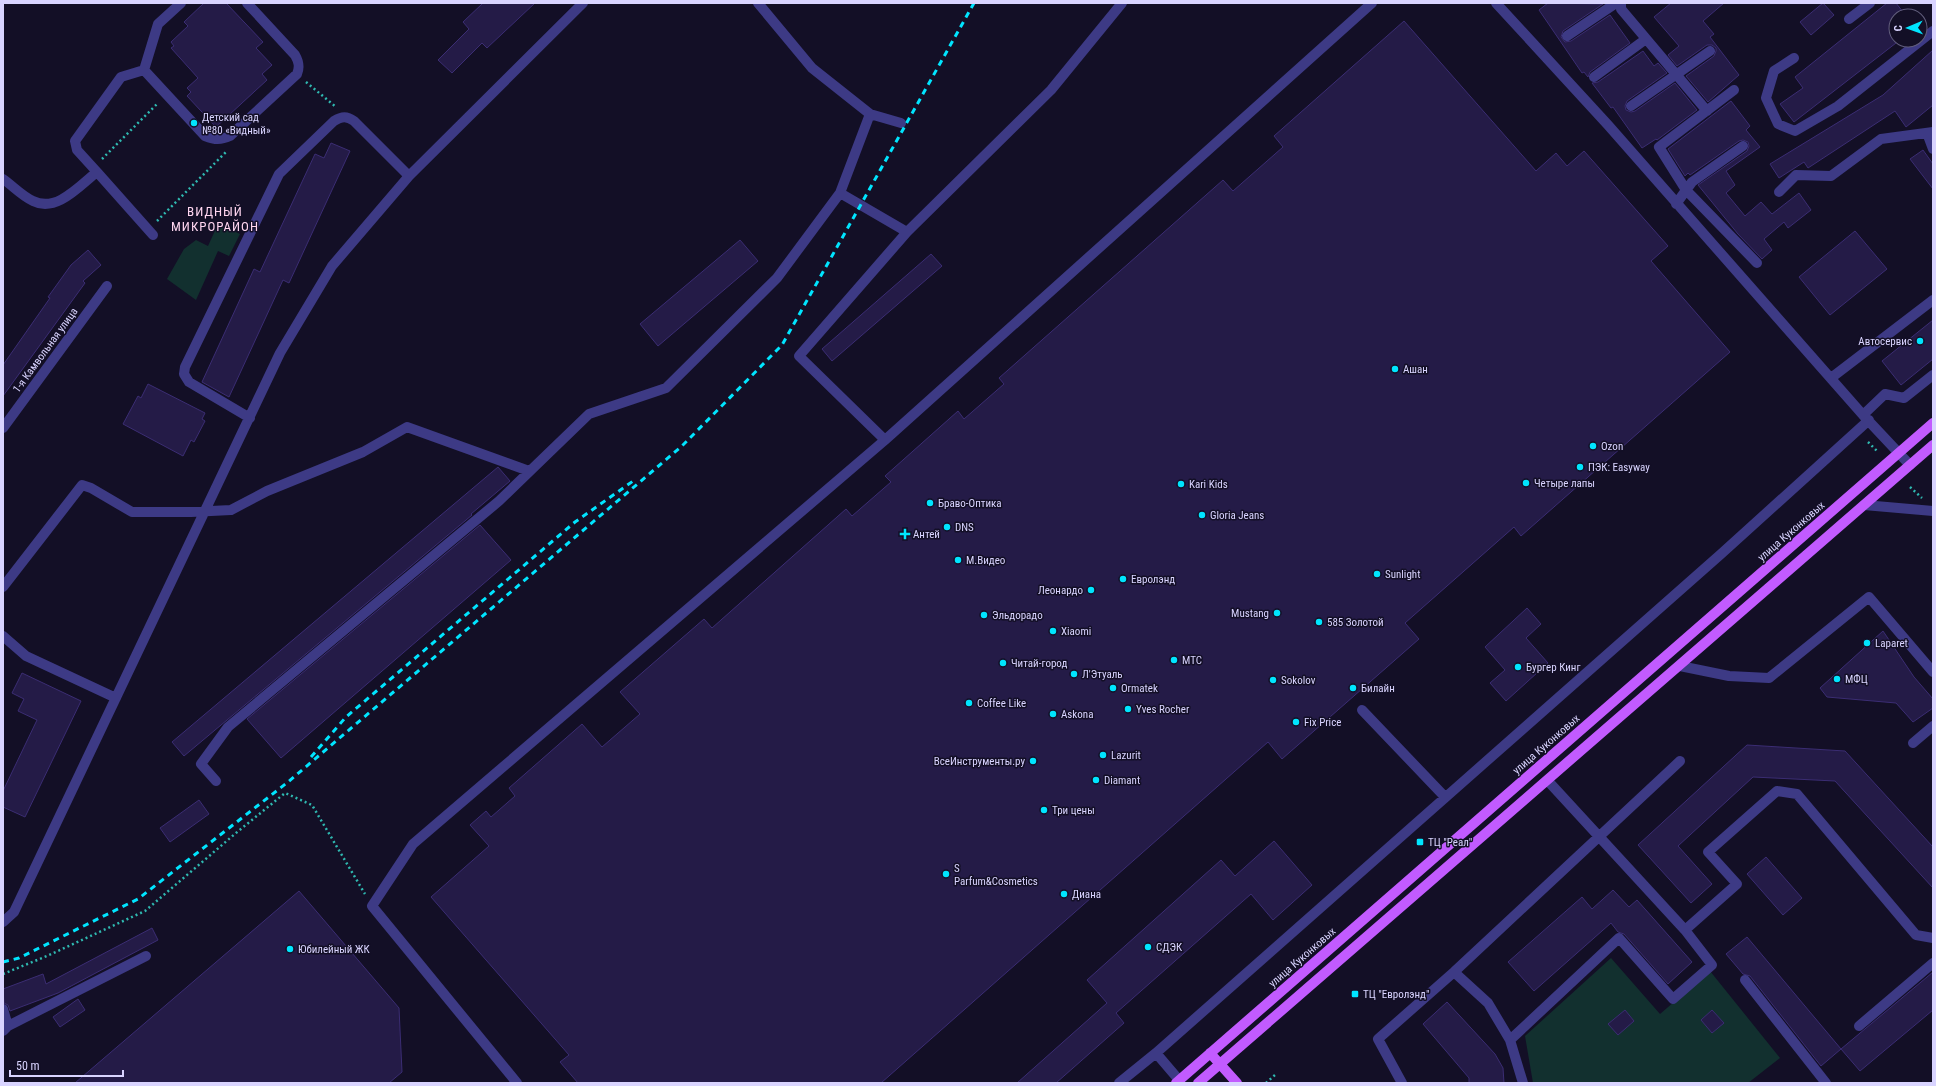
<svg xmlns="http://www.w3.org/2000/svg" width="1936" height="1086" font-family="'Roboto Condensed',sans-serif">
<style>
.green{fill:#12302f}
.building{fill:#241b47;stroke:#3b2d73}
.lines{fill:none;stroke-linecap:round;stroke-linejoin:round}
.path{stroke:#2fb8b0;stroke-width:2.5;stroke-dasharray:2 3;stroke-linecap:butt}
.minor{stroke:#3d3a85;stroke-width:10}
.major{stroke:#c25bff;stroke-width:10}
.rail{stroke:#00e5ff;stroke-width:3;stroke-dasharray:6 5;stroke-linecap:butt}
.poi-dot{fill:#00e5ff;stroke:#130f26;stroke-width:1.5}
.labels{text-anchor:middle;stroke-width:3;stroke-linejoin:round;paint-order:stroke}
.poi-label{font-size:11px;fill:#d9d4ff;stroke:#130f26;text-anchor:start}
.street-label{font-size:11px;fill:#d9d4ff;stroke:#130f26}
.quarter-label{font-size:13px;letter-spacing:1px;fill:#ffd6f0;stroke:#130f26}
</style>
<rect width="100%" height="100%" fill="#130f26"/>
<path class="green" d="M218 224 240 234 229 256 218 251 196 300 167 279 184 249 196 240 208 246Z
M1611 958 1660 1014 1710 971 1780 1058 1748 1083H1533L1525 1036Z"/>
<path class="building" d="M204 3H226L263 42 256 48 272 65 262 74 267 80 216 127 187 96 191 92 187 88 198 78 171 48 174 46 171 42 188 26 184 22Z
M483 3H535L487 48 482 43 452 73 438 60 469 29 463 22Z
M1548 3 1603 4 1563 31 1561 37 1565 42 1571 41 1610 15 1630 43 1590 72 1588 77 1584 72 1582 73 1539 10Z
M1671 3H1724L1703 21 1714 34 1710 37 1739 75 1708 102 1686 76 1714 56 1716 51V48L1712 45H1707L1677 66 1668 55 1679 46 1654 17Z
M1823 3 1834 15 1811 35 1800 22Z
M1887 3H1896L1906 16H1896V43L1794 122 1780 104 1803 88 1795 77Z
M1404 21 1536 171 1556 153 1567 166 1584 151 1668 246 1651 261 1730 352 1521 536 1514 527 1405 623 1419 639 1282 759 1268 742 881 1083H578L560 1062 569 1055 431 897 489 846 470 825 486 811 491 817 515 796 509 788 582 724 602 747 640 714 620 692 704 619 712 628 846 509 852 516 891 482 885 476 958 411 964 419 1004 384 999 378 1223 180 1233 191 1283 147 1274 136Z
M1933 50V105L1906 127 1895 111 1808 168 1804 162 1779 178 1770 164 1883 95Z
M1643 51 1654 66 1658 63 1667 73 1627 101 1625 106 1626 110 1631 112 1635 111 1675 83 1697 110 1657 140 1656 139 1642 148 1613 107 1611 108 1592 83 1598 82Z
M1731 101 1750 126 1746 130 1760 147 1726 171 1735 185 1726 193 1745 216 1761 202 1772 214 1799 193 1811 210 1788 228 1784 222 1764 239 1772 250 1762 259 1738 234 1698 185 1747 151 1749 146 1748 142 1743 140 1739 141 1690 175 1688 173 1685 176 1668 149Z
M331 143 350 151 289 283 283 280 229 397 202 382 254 269 260 272 315 154 324 158Z
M1923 150 1933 164V189L1910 159Z
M1855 231 1887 269 1830 315 1799 277Z
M740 240 758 261 658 346 640 324Z
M88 250 101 265 83 281 85 283 3 396V365L50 298 48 297 71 265Z
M931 254 942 266 832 361 822 349Z
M1933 320V359L1901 385 1882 361Z
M148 384 205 413 202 419 205 421 194 442 191 440 183 456 123 424 138 396 141 398Z
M498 467 510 481 471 514 472 515 184 756 172 742Z
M480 525 511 560 281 758 247 719Z
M1527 608 1541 624 1526 638 1548 663 1506 701 1490 683 1505 670 1485 647Z
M1883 631 1914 677 1933 699V708L1913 722 1896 703 1827 697 1820 688Z
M22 673 81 701 25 817 3 807V791L37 720 18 711 24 699 12 693Z
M1747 745 1845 751 1933 847V888L1835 781 1753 777 1678 846 1712 884 1691 903 1638 845Z
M199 800 209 814 170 842 160 828Z
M1274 841 1312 885 1273 920 1251 894 1116 1013 1124 1023 1056 1083H1017L1107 1003 1087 980 1221 860 1235 876Z
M1766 857 1802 898 1783 915 1747 874Z
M1613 890 1629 907 1637 900 1692 962 1668 984 1624 934 1618 932 1611 923 1534 991 1508 962 1582 897 1592 909Z
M299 891 399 1008 402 1072 389 1083H75Z
M152 928 158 940 58 993 10 1011 8 1005 4 1003 3 989 43 974 46 984Z
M1747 937 1841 1049 1821 1066 1750 976 1743 974 1726 954Z
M1933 972V1010L1860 1071 1841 1049Z
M78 999 85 1010 60 1027 53 1017Z
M1447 1002 1495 1054 1503 1068 1504 1083H1469V1078L1423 1024Z
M1625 1010 1634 1021 1618 1035 1608 1024Z
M1712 1010 1724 1023 1712 1033 1701 1020Z"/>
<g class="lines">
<path class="path" d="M306 82 336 107
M102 159 158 103
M157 221 227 151
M1868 442 1878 452
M1910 487 1922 498
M3 974 47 956 145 911 236 833 285 793 312 805 365 894
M1266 1083 1276 1074"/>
<path class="minor" d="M758 3 812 68 870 114 901 123
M1496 3 1608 125 1863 415 1910 465
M1621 3V9L1707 111
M1849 19 1870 3
M1567 36 1616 3
M1794 58 1774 71 1766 98 1778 124 1795 131 1838 106 1933 31
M144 70 205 136C215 140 221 140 230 136L297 74C300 67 299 62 295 55L247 3
M144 70 158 24 181 3
M1594 77 1646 39
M1734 90 1659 147 1686 190 1757 263
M1631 106 1710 51
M1927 133 1933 149
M97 172 77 150 75 141 121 77 144 70
M3 179C13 186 22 196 33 201 57 213 80 185 97 172L153 235
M1779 192 1796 175 1831 176 1881 139 1933 132
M840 193 870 114
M1676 204 1692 182 1743 146
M1831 378 1933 300
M1863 415 1885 394 1904 398 1933 375
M250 418 189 382 184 374 185 367 279 174 334 121C342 116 347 116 354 121L409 176
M3 428 107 286
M885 440 1372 3
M1864 505 1933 511
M3 587 82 485 91 488 132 512H191L231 510 267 491 363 452 407 427 529 471
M3 636 26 656 116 698
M1680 666 1729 676 1769 678 1869 597 1933 672
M1362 710 1445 797
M1913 743 1933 726
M216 781 201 764 228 727 499 501 589 414 666 388 777 278 840 193 907 232
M1548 781 1685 930 1737 884 1708 852 1777 791 1797 794 1916 935 1933 938
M3 922 14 912 280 353 332 266 409 176 583 3
M1454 972 1488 1003 1510 1040
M1745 980 1826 1083
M3 1009 8 1026
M1859 1026 1933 963
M3 1031 8 1026 146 956
M1156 1053 1721 554 1869 420
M517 1083 372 906 413 844 885 440 799 356 907 232 1051 90 1122 3
M1119 1083 1156 1053 1179 1080
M1402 1083 1378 1039 1454 972 1680 761
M1523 1083 1510 1040 1619 938 1673 999 1712 965 1685 930"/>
<path class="major" d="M1210 1053 1237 1083
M1176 1083 1933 423
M1198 1083 1933 445"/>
<path class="rail" d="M311 757 346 717 575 522 636 479
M3 962 19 958 138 899 288 782 682 446 782 345 974 3"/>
</g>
<g class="poi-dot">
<circle cx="194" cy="123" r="4"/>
<circle cx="1920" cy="341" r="4"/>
<circle cx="1395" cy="369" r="4"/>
<circle cx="1593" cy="446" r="4"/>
<circle cx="1580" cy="467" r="4"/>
<circle cx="1526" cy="483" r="4"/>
<circle cx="1181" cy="484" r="4"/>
<circle cx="930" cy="503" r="4"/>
<circle cx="1202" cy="515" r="4"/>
<circle cx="947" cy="527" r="4"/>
<path d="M903 528h4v4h4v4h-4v4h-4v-4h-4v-4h4z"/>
<circle cx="958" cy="560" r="4"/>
<circle cx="1377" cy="574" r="4"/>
<circle cx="1123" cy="579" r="4"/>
<circle cx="1091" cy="590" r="4"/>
<circle cx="1277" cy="613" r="4"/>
<circle cx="984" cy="615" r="4"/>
<circle cx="1319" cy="622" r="4"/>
<circle cx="1053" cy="631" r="4"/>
<circle cx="1867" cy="643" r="4"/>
<circle cx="1174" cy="660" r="4"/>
<circle cx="1003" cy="663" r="4"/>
<circle cx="1518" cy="667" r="4"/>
<circle cx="1074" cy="674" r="4"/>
<circle cx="1837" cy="679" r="4"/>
<circle cx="1273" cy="680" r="4"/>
<circle cx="1113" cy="688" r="4"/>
<circle cx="1353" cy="688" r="4"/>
<circle cx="969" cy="703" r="4"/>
<circle cx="1128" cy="709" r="4"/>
<circle cx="1053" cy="714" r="4"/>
<circle cx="1296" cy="722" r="4"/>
<circle cx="1103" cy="755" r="4"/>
<circle cx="1033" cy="761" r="4"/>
<circle cx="1096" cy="780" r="4"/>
<circle cx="1044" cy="810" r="4"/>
<rect x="1416" y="838" width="8" height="8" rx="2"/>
<circle cx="946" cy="874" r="4"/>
<circle cx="1064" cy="894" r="4"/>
<circle cx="1148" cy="947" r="4"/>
<circle cx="290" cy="949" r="4"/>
<rect x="1351" y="990" width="8" height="8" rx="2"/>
</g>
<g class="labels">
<g class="poi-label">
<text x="202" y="121">Детский сад<tspan x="202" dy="13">№80 «Видный»</tspan></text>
<text x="1912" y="345" text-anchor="end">Автосервис</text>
<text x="1403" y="373">Ашан</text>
<text x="1601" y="450">Ozon</text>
<text x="1588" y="471">ПЭК: Easyway</text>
<text x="1534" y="487">Четыре лапы</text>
<text x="1189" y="488">Kari Kids</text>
<text x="938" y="507">Браво-Оптика</text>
<text x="1210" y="519">Gloria Jeans</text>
<text x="955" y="531">DNS</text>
<text x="913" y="538">Антей</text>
<text x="966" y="564">М.Видео</text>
<text x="1385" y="578">Sunlight</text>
<text x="1131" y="583">Евролэнд</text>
<text x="1083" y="594" text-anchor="end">Леонардо</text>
<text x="1269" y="617" text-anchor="end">Mustang</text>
<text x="992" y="619">Эльдорадо</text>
<text x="1327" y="626">585 Золотой</text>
<text x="1061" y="635">Xiaomi</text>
<text x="1875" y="647">Laparet</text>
<text x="1182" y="664">МТС</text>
<text x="1011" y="667">Читай-город</text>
<text x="1526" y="671">Бургер Кинг</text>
<text x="1082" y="678">Л'Этуаль</text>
<text x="1845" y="683">МФЦ</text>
<text x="1281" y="684">Sokolov</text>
<text x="1121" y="692">Ormatek</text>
<text x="1361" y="692">Билайн</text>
<text x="977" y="707">Coffee Like</text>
<text x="1136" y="713">Yves Rocher</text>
<text x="1061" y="718">Askona</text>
<text x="1304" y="726">Fix Price</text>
<text x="1111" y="759">Lazurit</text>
<text x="1025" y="765" text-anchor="end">ВсеИнструменты.ру</text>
<text x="1104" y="784">Diamant</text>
<text x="1052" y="814">Три цены</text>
<text x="1428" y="846">ТЦ "Реал"</text>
<text x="954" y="872">S<tspan x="954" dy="13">Parfum&amp;Cosmetics</tspan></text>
<text x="1072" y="898">Диана</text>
<text x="1156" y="951">СДЭК</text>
<text x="298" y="953">Юбилейный ЖК</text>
<text x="1363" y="998">ТЦ "Евролэнд"</text>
</g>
<g class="street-label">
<text transform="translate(45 350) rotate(-54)" y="4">1-я Камвольная улица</text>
<text transform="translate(1791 531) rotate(-41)" y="4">улица Куконковых</text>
<text transform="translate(1546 744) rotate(-41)" y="4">улица Куконковых</text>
<text transform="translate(1302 957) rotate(-41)" y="4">улица Куконковых</text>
</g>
<g class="quarter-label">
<text x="215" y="216">ВИДНЫЙ<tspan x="215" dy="15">МИКРОРАЙОН</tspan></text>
</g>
</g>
<rect width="1936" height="1086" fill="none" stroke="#d9d4ff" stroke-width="8"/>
<g transform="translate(1908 28) rotate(268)"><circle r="19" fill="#130f26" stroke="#625e7d"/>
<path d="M0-3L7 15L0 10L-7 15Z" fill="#00e5ff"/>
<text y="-6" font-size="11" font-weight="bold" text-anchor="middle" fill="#d9d4ff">С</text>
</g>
<path d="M10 1070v6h113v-6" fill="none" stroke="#d9d4ff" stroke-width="2"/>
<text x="16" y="1070" font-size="12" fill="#d9d4ff" stroke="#130f26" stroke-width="3" paint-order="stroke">50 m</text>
</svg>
